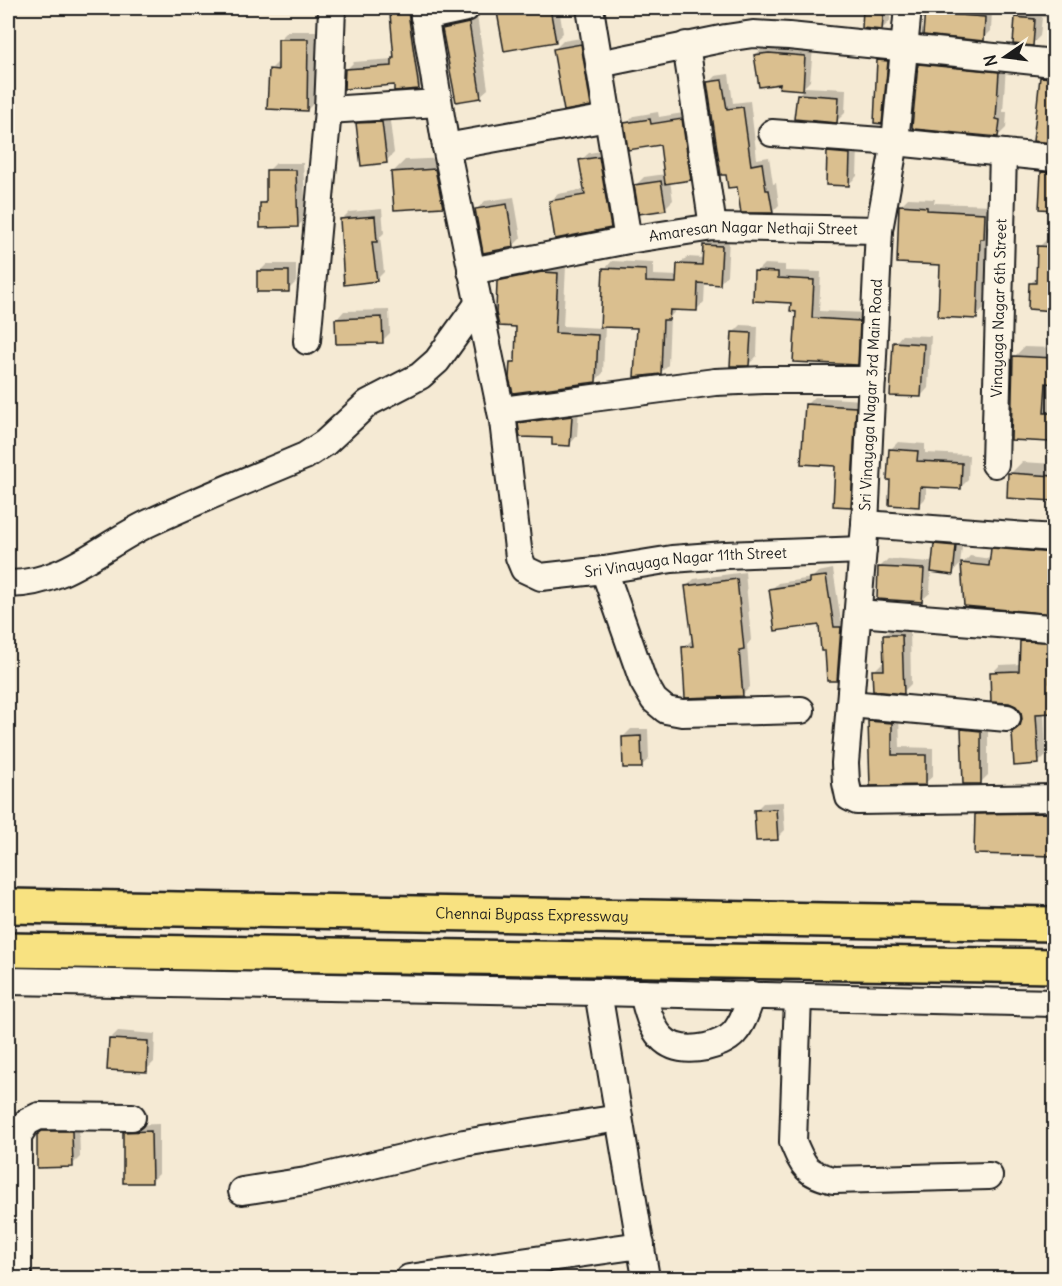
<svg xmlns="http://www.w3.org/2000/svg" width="1062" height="1286" font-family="Delius,sans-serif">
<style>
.shadow{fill:#0003}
.building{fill:#dabf8f;stroke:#1c1c1c;stroke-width:1.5}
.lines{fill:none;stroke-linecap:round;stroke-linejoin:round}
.minor-casing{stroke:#1c1c1c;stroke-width:30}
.highway-casing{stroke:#1c1c1c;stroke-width:38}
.minor{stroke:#fcf5e5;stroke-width:26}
.highway{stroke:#f8e281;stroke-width:33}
.labels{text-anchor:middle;stroke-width:6;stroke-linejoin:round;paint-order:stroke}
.street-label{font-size:15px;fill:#1c1c1c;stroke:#fcf5e5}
</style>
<rect width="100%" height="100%" fill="#f5ead4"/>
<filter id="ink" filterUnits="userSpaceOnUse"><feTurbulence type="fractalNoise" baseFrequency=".0167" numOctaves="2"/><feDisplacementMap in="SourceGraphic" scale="12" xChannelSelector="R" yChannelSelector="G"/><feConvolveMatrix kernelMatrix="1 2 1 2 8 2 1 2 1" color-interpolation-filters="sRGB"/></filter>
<g filter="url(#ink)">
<path class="shadow" d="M398 8H416L427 80 419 88 395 84 346 70 354 62 393 59 395 56 391 15Z
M503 8H559L563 33 555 41 499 12Z
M628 8H656L629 12Z
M659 8H675L659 10Z
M865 8H890V21L882 29 864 27Z
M927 8 992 10 991 31 983 39 925 33Z
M1041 8H1054V18L1042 17 1040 36 1032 44 1016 18 1024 10 1041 11Z
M477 16 488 89 480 96 443 29 451 21Z
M288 31H316L315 102 307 110 270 70 278 62 280 39Z
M588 37 598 97 590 104 555 49 563 41Z
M777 46 813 48 810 81 804 87 846 89 845 113 837 121 798 95 804 89 781 87V82L755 55 763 48Z
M886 53 895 54 889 115 881 123 878 61Z
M927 57 1006 65 1003 112H1007L1006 128 998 136 919 65Z
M1049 69 1054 70V142L1035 140 1041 77Z
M729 74 733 103 750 101 757 159 769 157 773 184 776 183 779 205 772 212 739 185 708 83 715 76Z
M658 112 659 117 689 112 698 171 690 178 670 181 673 200 665 208 636 185 644 177 666 174 661 144 626 124 634 116Z
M389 114 394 153 386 161 358 124 366 116Z
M836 145 858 146 857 176 849 184 828 153Z
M607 150 618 219 610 227 550 202 558 194 586 189 581 160 589 153Z
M447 158 454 194 442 206 393 172 405 160Z
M276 163H303L306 218 298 226 262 204 267 198 268 171Z
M1050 165H1054V208L1041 207 1042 172Z
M514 197 521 238 513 246 477 209 485 201Z
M908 198 935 199 934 203 993 205 991 230 987 235 984 309 976 317 942 264 900 206Z
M382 209 384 233 380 237 384 272 376 280 345 283 341 220 349 212Z
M712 238H729L727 275 720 283 705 282 704 302 696 310 677 309 670 317 668 365 660 373 638 327 605 325 603 373 595 381 512 363 517 358 518 326 499 282 507 274 551 265 566 266 563 326 602 328 605 269 612 261 653 263V275L678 276 679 265 687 257 704 258V246Z
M1047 239 1054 240V309L1029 308 1030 284 1038 276 1039 247Z
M267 264H296V282L288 290 259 272Z
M764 264 785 265V271L821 272 819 311 867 313 865 356 857 363 797 310 792 301 756 272Z
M389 310 390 333 382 341 337 319 344 311Z
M741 325 758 326 757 356 749 364 733 333Z
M902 335 931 336 928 388 921 396 895 343Z
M1024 347 1054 348V434L1049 440 1014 357Z
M814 397 863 400 858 498 850 505 837 465 806 405Z
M579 409 577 436 570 444 520 423 528 416Z
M898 442 925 444V453L969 455 968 480 960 488 926 486V498L918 506 890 450Z
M1022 462 1054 464V499L1009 497 1010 474Z
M944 537 963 538 960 565 952 573 931 571 930 593 922 600 880 567 888 559 931 562V569H933L936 545Z
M999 542 1054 546V613L963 563 970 556 991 559 992 549Z
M833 569 841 621 848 620 844 672 836 679 821 623 771 590 778 583 812 578 818 572Z
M745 572 751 640 747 645 750 687 742 695 684 647 693 639 686 587 694 579Z
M892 628H910L911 684 903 692 874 671 882 663H885L884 636Z
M1029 634 1054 635V712H1044L1046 755 1038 763 1022 725 1023 719 1022 712 992 673 1000 665 1021 664 1022 641Z
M877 713 899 715 900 747 933 748V776L925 783 871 784 869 721Z
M971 722 988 723V775L980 783 963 730Z
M631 729H648L649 759 641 766 623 737Z
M783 802 785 830 777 838 755 811 763 803Z
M1054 806V856L976 853V815L984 807Z
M118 1031 155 1034 154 1062 146 1070 110 1039Z
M79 1124 80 1157 72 1165 39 1134 47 1126Z
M159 1124V1174L151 1182 124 1133 132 1125Z"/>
<path class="building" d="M523 8H550L556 42 504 51 497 12Z
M863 8H884L882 30 862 28Z
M925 8H946V14L985 17 984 41 923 35Z
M408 12 419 89 394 91V85L344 89 345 69 392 66V58H394L390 14Z
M1015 17 1035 19 1033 46 1013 44Z
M469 23 481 98 456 102 442 29Z
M278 39H308L307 111 267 109 269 69 278 70Z
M581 44 591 106 564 111 553 49Z
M769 53 805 56 803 90 779 88 780 84 759 87 754 55Z
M877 60 888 61 882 124 874 123Z
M918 64 999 72 996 119 1000 120 998 137 914 129 912 127Z
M1040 77 1054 78V143L1033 141Z
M722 80 727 109 743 107 751 165 762 163 766 190H769L773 213H741L737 187 728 188 726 175H721L707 82Z
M797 94 839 97 837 123 794 119Z
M650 119 651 124 682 119 691 180 665 184 660 145 628 150 624 123Z
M382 122 387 163 361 166 356 123Z
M827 152 850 154 849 186 826 185Z
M599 157 611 228 555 239 549 201 585 195 579 160Z
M435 169 443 207 394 210 391 172Z
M266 170H296L298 227 260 228V203H266Z
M1041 172 1054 173V210L1039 209Z
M661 181 666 210 639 214 634 185Z
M507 204 514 247 483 253 475 209Z
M899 205 927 207V210L985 213 984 239H980L977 319 938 317 940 265 897 263Z
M375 216 377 242H372L377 281 344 285 340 219Z
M703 245 722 246 720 285 698 283 697 311 670 310 669 320H663L661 374 634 377 637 328 600 327 603 268 646 270V282L676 283 677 264 702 265Z
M1037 246 1054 247V311L1028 309 1029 283H1036Z
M257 271H289V292H257Z
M754 271 778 272V278L814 280 812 318 860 321 858 365 793 362 796 312 790 311 791 303 753 301Z
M542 272 558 273 555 333 598 335 596 382 513 393 509 378 510 362H515L516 327 499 326 496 313 497 281Z
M382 317 383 343 336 344 335 319Z
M732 332 751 333 749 366H730Z
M893 342 924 344 921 397 890 396Z
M1013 356 1054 358V384L1046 383 1044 413H1051L1050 442 1011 440Z
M805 404 856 407 851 507 833 506 835 466 801 464Z
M572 416 570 446 552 445V438L520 437 518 423Z
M889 449 918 451 917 461 962 463 961 489 920 487 919 507 889 505 890 480H887Z
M1008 473 1054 476V501L1007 498Z
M934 544 956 546 953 575 931 572Z
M991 548 1054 553V614L964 606 961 563 989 566Z
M878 567 924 569 922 602 877 599Z
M826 576 834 627H841L837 681H827L825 651H821L819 625 775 631 769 589 809 583V578Z
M737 579 744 649 739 650 743 696 685 698 682 647 693 646 685 586Z
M883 635H902L904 694 873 691 872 670H884Z
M1020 641 1051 642 1050 683H1054V713L1036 714 1039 764 1014 766 1012 732 1020 726 1022 719 1021 712 1016 706 1009 703 991 702 990 672 1019 671Z
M868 721 892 723V755H926V785L870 786Z
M961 729 981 731V784H963Z
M641 736 642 768H623L622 737Z
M776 809 778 840 756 841 754 810Z
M1054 813V856L974 854 975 814Z
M109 1039 148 1041 147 1072 107 1070Z
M42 1131H72L73 1167 37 1168V1135Z
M151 1131 152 1183H123V1132Z"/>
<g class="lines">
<defs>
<g id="minor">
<path id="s1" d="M423 8 446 147 503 421 519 557 524 569 541 577 604 570 672 559 725 555 863 550"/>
<path d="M590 8 628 240"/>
<path d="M908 8 895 142 879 230 865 524 845 763 846 783 849 797 857 801 1054 798"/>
<path d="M424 17 466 8"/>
<path d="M686 45 713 227"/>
<path d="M599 64 726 38 753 34 789 36 1054 63"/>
<path d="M328 110 438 103"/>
<path d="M772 133 895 142 1054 158"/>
<path d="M446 147 608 118"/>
<path id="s2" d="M471 271 628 240 713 227 879 230"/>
<path d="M307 341 328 110 332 8"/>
<path d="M501 410 715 382 764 380H872"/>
<path id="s3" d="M995 464 1003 153"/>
<path d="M865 524 1054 538"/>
<path d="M604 570 643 681 654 700 666 710 682 713 801 710"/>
<path d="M8 584C65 584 101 546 149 523 200 499 253 478 305 456L325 443 368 403 420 376 437 361 478 304"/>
<path d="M858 613 1049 628"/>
<path d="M850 704 1007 718"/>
<path d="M8 981 598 992 1054 1003"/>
<path d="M598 992 646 1278"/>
<path d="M643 993C651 1030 662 1056 706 1047 715 1045 728 1040 734 1033 744 1022 747 1008 752 995"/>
<path d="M798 997 793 1142C804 1168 806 1173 833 1180L989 1176"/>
<path d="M8 1136H18V1278"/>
<path d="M18 1136 27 1122 39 1116 132 1117"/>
<path d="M242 1191 306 1181 464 1143 619 1118"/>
<path d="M409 1278 641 1245"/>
</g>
<g id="highway">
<path id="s4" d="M8 906 1054 924"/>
<path d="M8 950 1054 966"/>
</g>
</defs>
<use href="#minor" class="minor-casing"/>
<use href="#highway" class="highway-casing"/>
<use href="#minor" class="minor"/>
<use href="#highway" class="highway"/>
</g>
</g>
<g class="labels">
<g class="street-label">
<text dy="5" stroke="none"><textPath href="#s2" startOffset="286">Amaresan Nagar Nethaji Street</textPath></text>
<text dy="5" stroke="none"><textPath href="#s3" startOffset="156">Vinayaga Nagar 6th Street</textPath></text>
<text transform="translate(871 395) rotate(-87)" y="5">Sri Vinayaga Nagar 3rd Main Road</text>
<text dy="5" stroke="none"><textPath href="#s1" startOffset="735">Sri Vinayaga Nagar 11th Street</textPath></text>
<text dy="5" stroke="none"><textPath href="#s4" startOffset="524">Chennai Bypass Expressway</textPath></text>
</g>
</g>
<rect width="1062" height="1286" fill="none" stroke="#fcf5e5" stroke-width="30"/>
<rect x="15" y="15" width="1032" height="1256" fill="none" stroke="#1c1c1c" stroke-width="2" filter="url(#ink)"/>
<g transform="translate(1005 57) rotate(256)" stroke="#fcf5e5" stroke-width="4.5" paint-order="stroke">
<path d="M0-4.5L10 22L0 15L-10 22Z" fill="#1c1c1c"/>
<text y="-9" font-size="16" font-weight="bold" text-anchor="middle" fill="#1c1c1c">N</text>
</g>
</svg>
